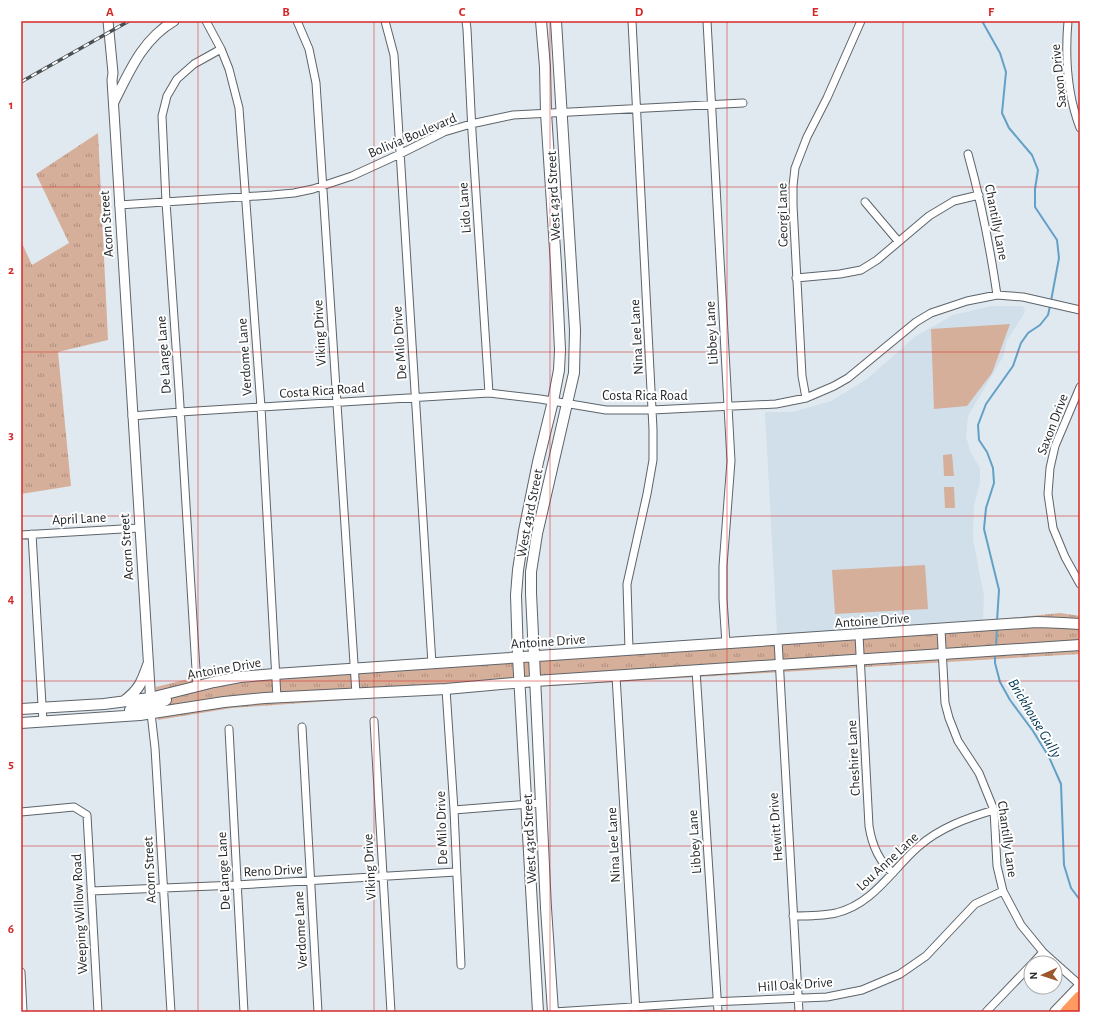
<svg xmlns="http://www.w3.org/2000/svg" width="1101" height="1033" font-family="'Alegreya Sans',sans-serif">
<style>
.built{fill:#d0dfea}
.grass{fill:url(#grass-tufts)}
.park{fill:#d6af9a}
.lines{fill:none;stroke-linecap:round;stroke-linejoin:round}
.stream{stroke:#63a0c7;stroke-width:2}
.minor-casing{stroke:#5d646a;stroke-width:9}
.tertiary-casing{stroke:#5d646a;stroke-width:11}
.secondary-casing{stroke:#5d646a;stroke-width:12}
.motorway-casing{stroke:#c6c7c8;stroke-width:15}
.minor{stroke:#fff;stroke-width:7}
.tertiary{stroke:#fff;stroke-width:9}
.secondary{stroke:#fff;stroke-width:10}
.motorway{stroke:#ff9b60;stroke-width:13}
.rail-casing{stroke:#4b5053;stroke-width:3.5}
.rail{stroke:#fff;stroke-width:2;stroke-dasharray:6;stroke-linecap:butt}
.grid{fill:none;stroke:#d62828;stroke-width:1;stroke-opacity:0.55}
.labels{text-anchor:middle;stroke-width:4;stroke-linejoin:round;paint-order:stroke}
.street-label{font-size:14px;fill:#25292b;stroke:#fff}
.water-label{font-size:15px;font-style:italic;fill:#013651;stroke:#fff}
.neatline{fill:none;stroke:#d62828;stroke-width:1.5}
.grid-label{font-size:13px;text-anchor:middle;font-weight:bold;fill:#d62828}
</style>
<defs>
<pattern id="grass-tufts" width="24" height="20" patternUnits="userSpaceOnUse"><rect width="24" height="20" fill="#d6af9a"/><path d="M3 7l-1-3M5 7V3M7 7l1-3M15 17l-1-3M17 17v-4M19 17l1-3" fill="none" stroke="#ad8e7e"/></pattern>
</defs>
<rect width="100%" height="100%" fill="#e0e9ef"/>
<path class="built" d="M991 306H1023L1025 312 1007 340 1003 357 968 416 966 436 970 451 980 468V483L974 505 973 540 984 596 983 621 777 634 765 412H793L831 401 867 379 916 336 953 315Z"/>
<path class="grass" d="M98 133 108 340 58 352 71 486 21 494V241L32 265 69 243 36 174Z
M1060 613 1080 616V654L484 690 232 708 158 720 156 687 208 674 777 634 983 621Z"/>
<path class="park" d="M1010 324 992 373 967 406 934 409 931 329Z
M952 454 954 476H944L943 455Z
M944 487H954L955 508H945Z
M925 565 928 609 835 614 832 570Z"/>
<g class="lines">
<path class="stream" d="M982 21 1000 53 1006 72 1002 113 1009 128 1032 155 1038 170 1035 189V207L1057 240 1059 258 1051 301
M997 621 999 590 984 529 986 508 994 483 993 468 987 452 979 440 978 425 986 404 1013 366 1021 343 1028 333 1040 325 1048 315 1050 306
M996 647 997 627
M995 653V663L1000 682 1010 700 1033 731 1049 757 1061 784 1064 865 1071 888 1080 900"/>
<defs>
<path id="minor" d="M206 21 221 49 229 69 239 108 261 407 277 698
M297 21 309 49 316 83 356 694
M385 21 394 55 432 664
M466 21 467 29 472 132 489 393
M707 21 731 461 723 566V599L726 644
M1068 21C1065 56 1067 94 1080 128
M968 154C981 201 990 247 997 295
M865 202 898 241
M119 205 272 195 294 193 313 189 352 176 400 154 444 132 471 124 513 115 743 103
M796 278 840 274 861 270 877 260 929 216 954 201 979 195
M1080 387 1055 446 1050 468 1048 494 1053 528 1065 557 1080 584
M806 398 802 376 793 205V186L795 168 807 137 827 98 861 21
M132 416 180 412 489 393 540 399 606 410H652L776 404 806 398 834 386 848 378 916 322 931 313 967 301 997 295 1023 297 1080 310
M32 534 43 722
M21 535 139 528
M941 630 945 703 949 718 958 741 979 773 994 810 997 866 1003 891 1021 925 1043 952 1080 985
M859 635 869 826C872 845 878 861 893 873
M778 640 799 1012
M629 650 627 584 647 494 653 460V429L632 21
M696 670 718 1012
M616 676 636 1012
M197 686 179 390 166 202 162 116 167 96 177 79 194 64 221 49
M446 689 454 810 461 965
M151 713 155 748 171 1012
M374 721 391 1012
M302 727 318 1012
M229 729 244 1012
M454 810 541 803
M21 812 74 807 87 815 98 1012
M91 891 237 885 456 872
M793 916C807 916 822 916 836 913 873 904 891 871 918 847 939 828 967 818 994 810
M1033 963 1043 952
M21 972 23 1012
M554 1012 710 1002 827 997 862 990 900 974 926 956 975 904 1003 891
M986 1012 1031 965"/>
<path id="tertiary" d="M108 21 113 73 112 80 151 704
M114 102C130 70 143 39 174 21"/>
<path id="secondary" d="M124 701C139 690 142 682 148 665
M21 709 104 704 150 698 214 682 240 677 275 674 1037 622 1063 623 1080 624
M130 710 151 706 166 700
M21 723 140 715 224 702 265 698 446 689 535 681 1080 645
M538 1012 518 657 516 595 518 570 524 531 538 462 553 401 559 370 560 350 556 265 546 113 545 67 541 21
M553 1012 546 908 531 593V572L537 534 574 373 575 330 556 21
M1055 1012 1080 986"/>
<path id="motorway" d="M1067 1012 1080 998"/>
</defs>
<use href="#minor" class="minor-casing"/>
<use href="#tertiary" class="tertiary-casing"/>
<use href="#secondary" class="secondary-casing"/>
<use href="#motorway" class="motorway-casing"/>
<use href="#minor" class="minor"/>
<use href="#tertiary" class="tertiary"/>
<use href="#secondary" class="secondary"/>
<use href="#motorway" class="motorway"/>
<defs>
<path id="rail" d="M21 82 129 21"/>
</defs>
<use href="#rail" class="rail-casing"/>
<use href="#rail" class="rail"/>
</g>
<path class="grid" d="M198 21V1012M374 21V1012M550 21V1012M727 21V1012M903 21V1012M21 187H1080M21 352H1080M21 516H1080M21 681H1080M21 846H1080"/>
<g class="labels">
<g class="street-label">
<text transform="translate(1058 76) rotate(-96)" y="5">Saxon Drive</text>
<text transform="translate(412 135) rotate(-23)" y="5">Bolivia Boulevard</text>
<text transform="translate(553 196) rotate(-93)" y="5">West 43rd Street</text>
<text transform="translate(464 208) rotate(-94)" y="5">Lido Lane</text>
<text transform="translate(782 215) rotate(-91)" y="5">Georgi Lane</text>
<text transform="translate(997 222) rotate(79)" y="5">Chantilly Lane</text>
<text transform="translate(106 224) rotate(-94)" y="5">Acorn Street</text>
<text transform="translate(319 333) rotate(-93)" y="5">Viking Drive</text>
<text transform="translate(711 333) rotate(-93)" y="5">Libbey Lane</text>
<text transform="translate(636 337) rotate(-93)" y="5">Nina Lee Lane</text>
<text transform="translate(399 343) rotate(-94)" y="5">De Milo Drive</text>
<text transform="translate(163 355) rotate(-94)" y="5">De Lange Lane</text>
<text transform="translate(244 357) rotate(-94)" y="5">Verdome Lane</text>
<text transform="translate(322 390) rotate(-4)" y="5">Costa Rica Road</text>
<text x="645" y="400">Costa Rica Road</text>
<text transform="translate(1052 424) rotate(-69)" y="5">Saxon Drive</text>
<text transform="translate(529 513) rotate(-79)" y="5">West 43rd Street</text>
<text transform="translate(79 518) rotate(-3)" y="5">April Lane</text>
<text transform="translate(126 547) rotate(-94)" y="5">Acorn Street</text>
<text transform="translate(872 620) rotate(-4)" y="5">Antoine Drive</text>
<text transform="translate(548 641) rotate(-4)" y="5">Antoine Drive</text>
<text transform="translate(224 668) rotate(-10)" y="5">Antoine Drive</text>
<text transform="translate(853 758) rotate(-93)" y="5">Cheshire Lane</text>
<text transform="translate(775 827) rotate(-94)" y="5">Hewitt Drive</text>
<text transform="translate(441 828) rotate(-92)" y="5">De Milo Drive</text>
<text transform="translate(529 839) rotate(-93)" y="5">West 43rd Street</text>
<text transform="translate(1008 839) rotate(82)" y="5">Chantilly Lane</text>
<text transform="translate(694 842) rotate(-94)" y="5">Libbey Lane</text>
<text transform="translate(613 845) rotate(-93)" y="5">Nina Lee Lane</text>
<text transform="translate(887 861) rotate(-43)" y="5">Lou Anne Lane</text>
<text transform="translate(369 867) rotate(-93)" y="5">Viking Drive</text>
<text transform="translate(149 870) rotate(-93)" y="5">Acorn Street</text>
<text transform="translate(273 870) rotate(-3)" y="5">Reno Drive</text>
<text transform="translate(223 871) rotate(-93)" y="5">De Lange Lane</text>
<text transform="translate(79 914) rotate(-93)" y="5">Weeping Willow Road</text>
<text transform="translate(300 930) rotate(-93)" y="5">Verdome Lane</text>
<text transform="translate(795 984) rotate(-4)" y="5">Hill Oak Drive</text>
</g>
<g class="water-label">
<text transform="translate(1035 718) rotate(59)" y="5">Brickhouse Gully</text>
</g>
</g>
<rect width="1101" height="1033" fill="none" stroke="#ffffff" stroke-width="44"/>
<g transform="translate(1043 975) rotate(267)"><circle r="19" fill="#ffffff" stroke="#a8a9aa"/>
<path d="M0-3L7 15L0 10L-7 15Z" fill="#9c572c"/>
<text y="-6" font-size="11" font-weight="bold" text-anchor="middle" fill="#25292b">N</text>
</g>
<rect x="22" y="22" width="1057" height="989" class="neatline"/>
<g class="grid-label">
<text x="110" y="16">A</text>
<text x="286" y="16">B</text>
<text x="462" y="16">C</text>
<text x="639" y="16">D</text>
<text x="815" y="16">E</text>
<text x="991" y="16">F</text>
<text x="11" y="109">1</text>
<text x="11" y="274">2</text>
<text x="11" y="439">3</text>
<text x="11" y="603">4</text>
<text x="11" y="768">5</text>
<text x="11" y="933">6</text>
</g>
</svg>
